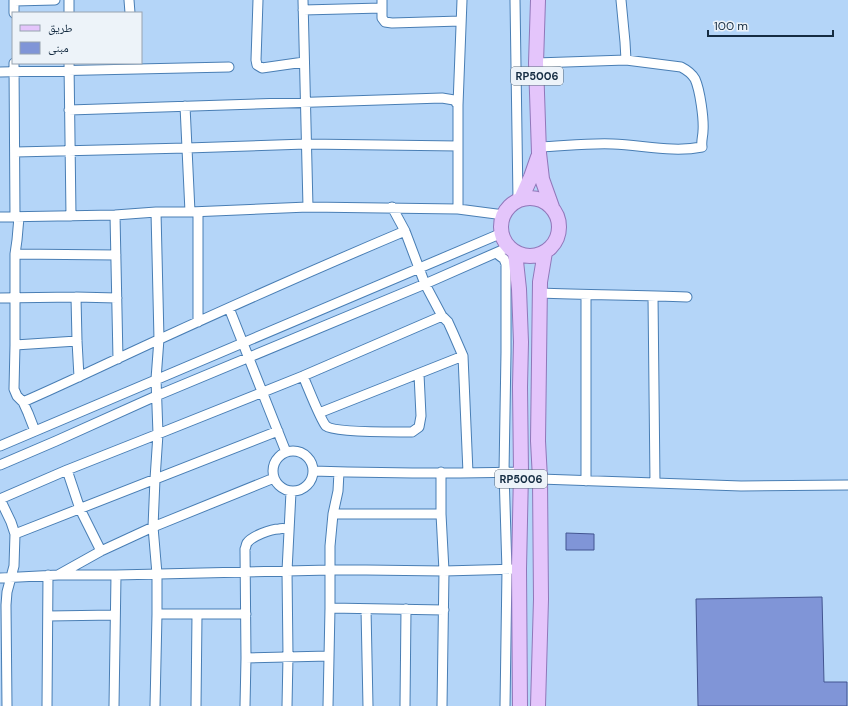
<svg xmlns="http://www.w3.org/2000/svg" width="848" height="706" font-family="'DM Sans','Noto Naskh Arabic',sans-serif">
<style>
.building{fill:#8095d7;stroke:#435591}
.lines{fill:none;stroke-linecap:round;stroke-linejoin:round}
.minor-casing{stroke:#497eb4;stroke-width:11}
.primary-casing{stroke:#9077b9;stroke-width:16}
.minor{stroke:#fff;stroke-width:9}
.primary{stroke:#e4c5fb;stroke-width:14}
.labels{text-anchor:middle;stroke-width:4;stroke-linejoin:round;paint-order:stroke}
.shield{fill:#edf3f9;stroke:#566879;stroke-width:1}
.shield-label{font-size:11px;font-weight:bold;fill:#152c42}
</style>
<rect width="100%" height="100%" fill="#b4d5f8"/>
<path class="building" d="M566 533 594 534V550H566Z
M822 597 824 682H847V706H698L696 599Z"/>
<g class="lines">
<defs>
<path id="minor" d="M14 0V13
M69 0V13
M129 0 130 13
M258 0 256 60 257 65 262 68 304 62
M303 0 308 207
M382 0V18L385 22 392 23 461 21
M515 0 518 200
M14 1 55 0
M303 10 382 8
M14 63 15 217
M69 63 71 216
M536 63 626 60
M0 72 229 67
M185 106 190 212
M69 110 442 98 454 100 458 105
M539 147C564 146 588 143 613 144 642 145 673 153 702 147 701 141 703 136 703 131 704 119 700 90 695 79 692 74 687 70 681 67L626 60 625 42 621 0
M15 152 187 148 306 144 458 146
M392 207 405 231 425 284 442 316 448 322 453 333 463 356 468 473
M458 209V105L462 0
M115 215 118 359
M0 217 115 215 156 212H190L308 207 458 209 504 215
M19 217 17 240 15 254V345L14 389 17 396 23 402 28 413 35 431
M496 253 504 259 506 264V352L504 472 507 570 505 706
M15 254 116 255
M540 293C589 295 638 295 687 297
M586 295V481
M653 296 655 483
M76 297 77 341 79 377
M0 298 76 297 117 298
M229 308 286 452
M198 322V212
M15 345 77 341
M303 376C307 385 321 421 326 426 335 433 398 432 412 432L419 427 421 416 419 374
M23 402C69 382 114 360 160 339 241 302 322 266 405 231
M319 413 463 356
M0 446 502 233
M273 471a20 20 0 1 1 40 0a20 20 0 1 1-40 0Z
M0 465 56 441 156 396 425 284 509 247
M67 470 80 509 101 551
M313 471C382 473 452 474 521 472
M441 472V514L444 571 442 706
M540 479 741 486 848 485
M333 514H441
M15 534 278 431
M58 575 101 551 153 527 274 478
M0 578 58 575H116L330 570H366L444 571 519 569
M330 608 444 610
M366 609 368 706
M157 614H246
M48 616 115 615
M246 658 329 656
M7 706 6 605 7 592 14 566 15 534 11 522 0 499 67 470 158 434 303 376 442 316
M47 706 48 575
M114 706 116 575
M155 706 157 614V574L153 527 155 479 158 434 156 379 159 339 156 212
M196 706 197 615
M245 706 246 658 245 549C246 547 246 545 247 543 252 536 271 529 279 529 282 528 286 529 289 529
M287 706 288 656 287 571 291 492
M328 706 330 608V546L333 514 338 491 339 472
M405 706 406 609"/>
<path id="primary" d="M538 0 536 63 539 153 542 179 552 207
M501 227a29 29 0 1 1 58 0a29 29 0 1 1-58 0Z
M521 199 531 177 538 157
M515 252 519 289 521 342 520 387 521 472 519 569 520 706
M538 706 541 599 540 479 538 441 540 282 545 252"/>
</defs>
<use href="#minor" class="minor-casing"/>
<use href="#primary" class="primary-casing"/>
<use href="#minor" class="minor"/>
<use href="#primary" class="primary"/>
</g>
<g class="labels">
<g class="shield">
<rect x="511" y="67" width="52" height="18" rx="3"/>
<rect x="495" y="470" width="52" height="18" rx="3"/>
</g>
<g class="shield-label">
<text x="537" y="80">RP5006</text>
<text x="521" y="483">RP5006</text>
</g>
</g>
<rect x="12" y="12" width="130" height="52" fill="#edf3f9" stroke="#97a3b0"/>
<rect x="20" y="25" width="20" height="6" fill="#e4c5fb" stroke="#97a3b0"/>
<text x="48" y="32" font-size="12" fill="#152c42">طريق</text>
<rect x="20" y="42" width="20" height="12" fill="#8095d7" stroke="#97a3b0"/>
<text x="48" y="52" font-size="12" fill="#152c42">مبنى</text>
<path d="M708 30v6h125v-6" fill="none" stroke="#152c42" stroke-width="2"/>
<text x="714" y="30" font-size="12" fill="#152c42" stroke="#edf3f9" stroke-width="3" paint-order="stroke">100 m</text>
</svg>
